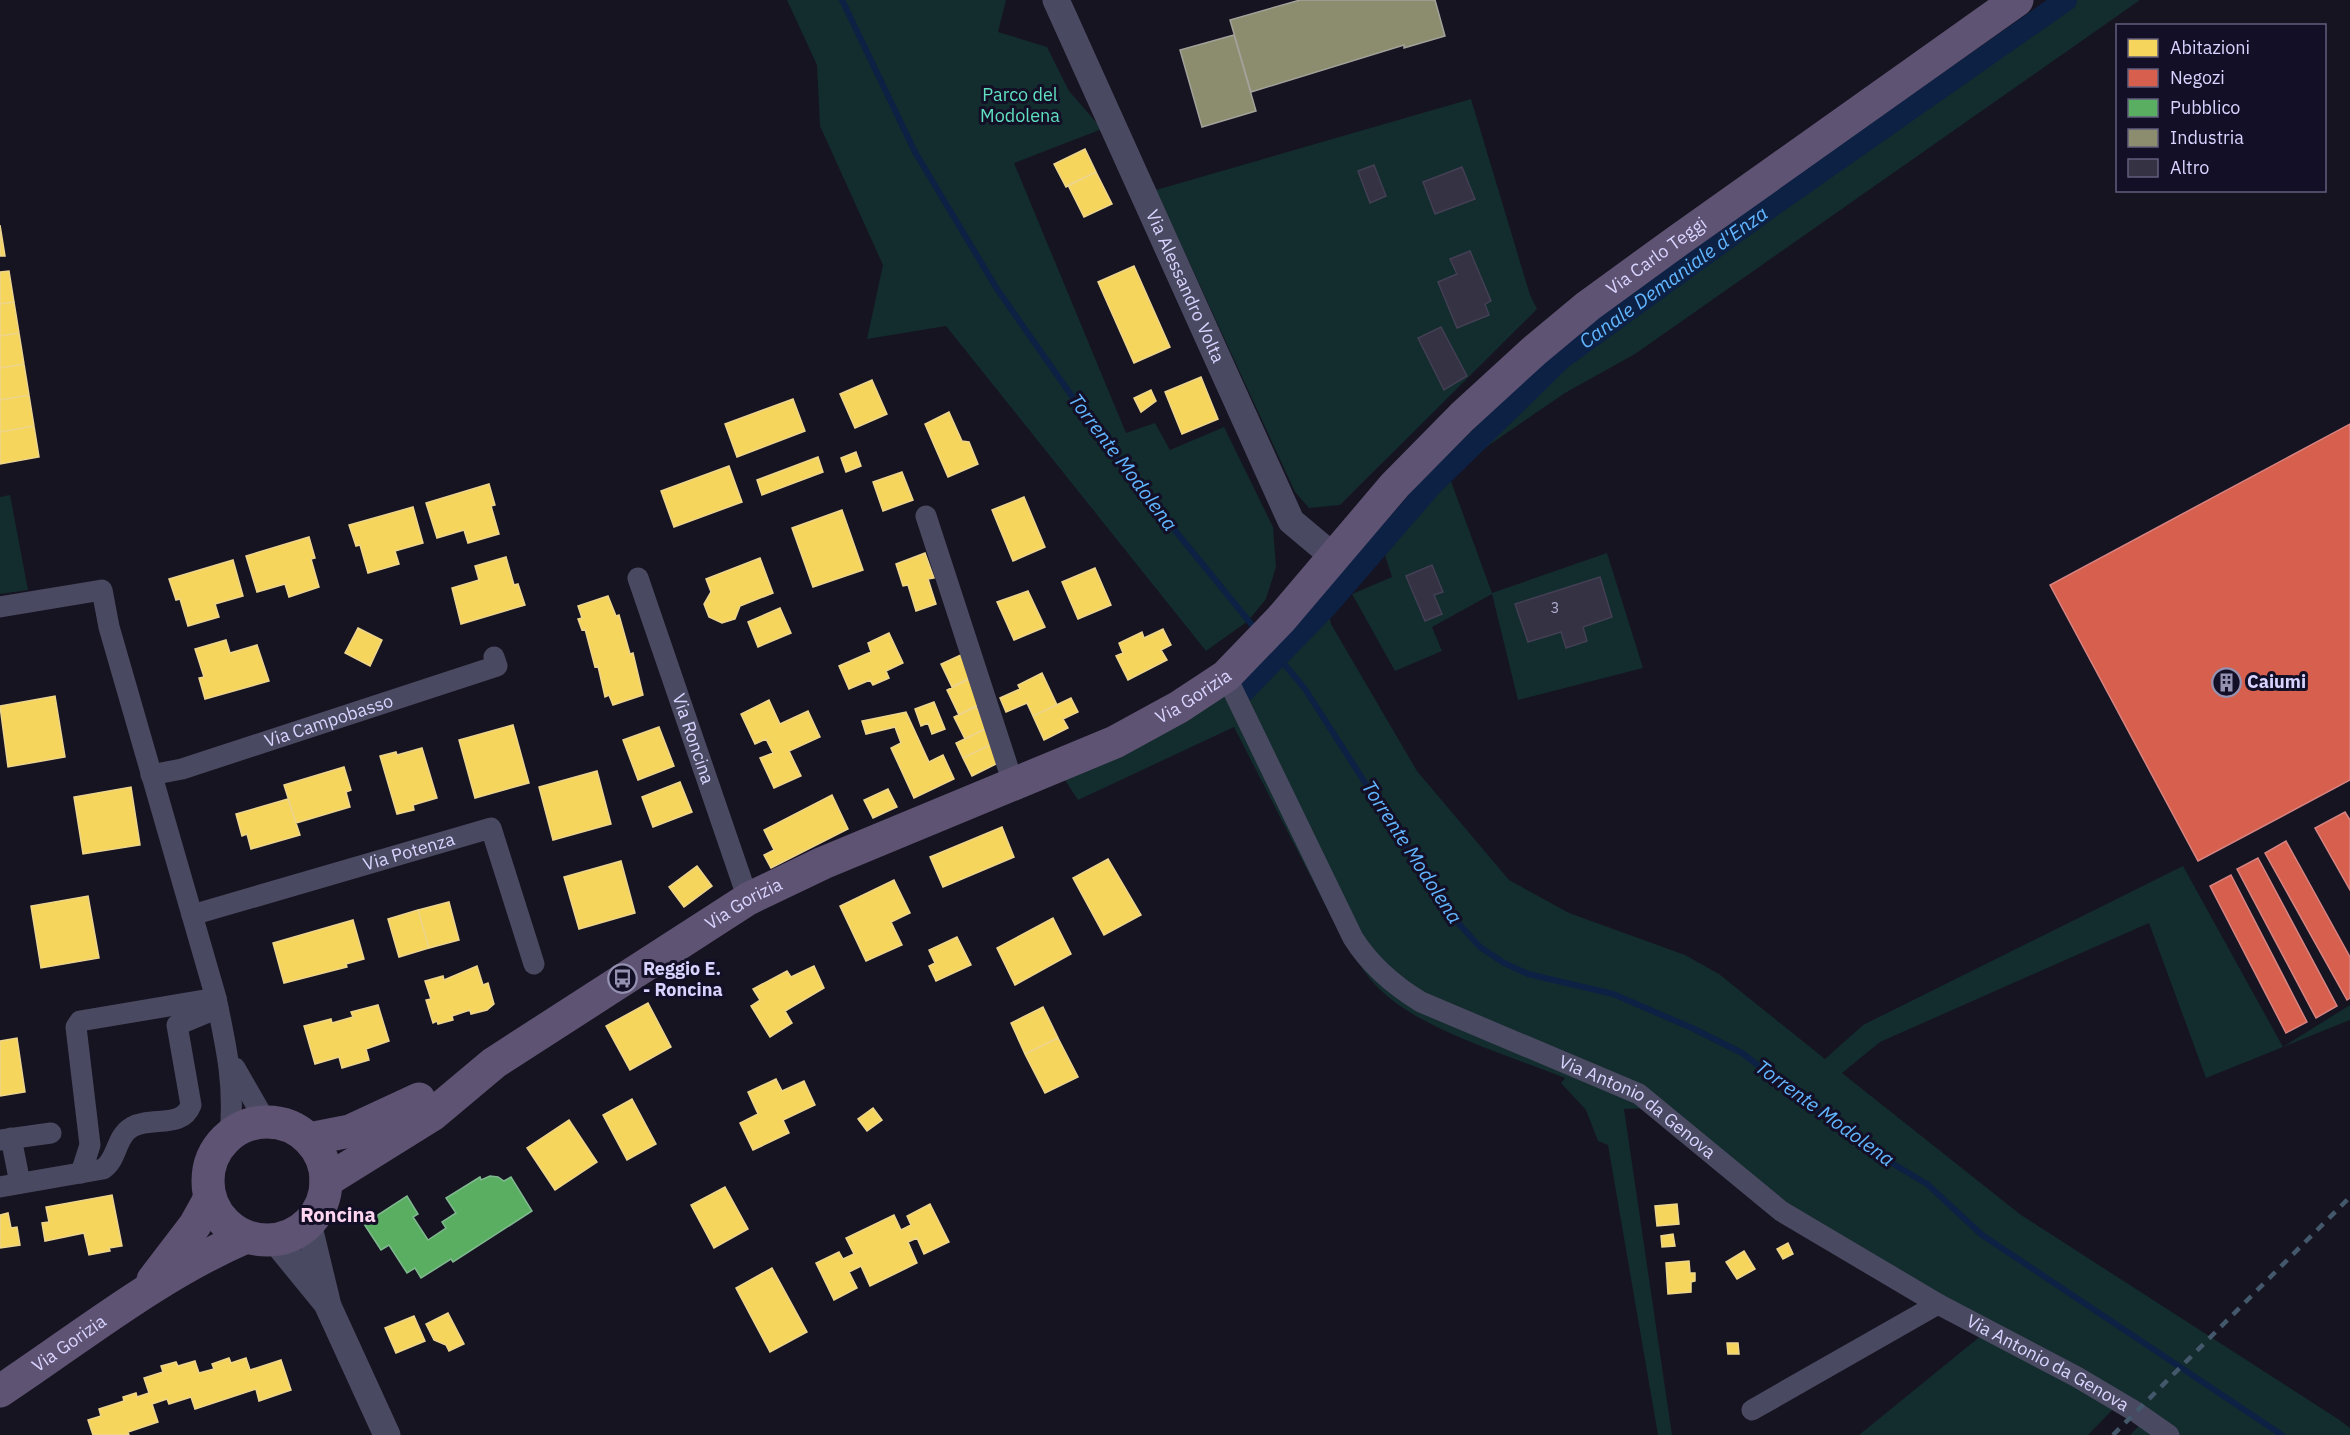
<svg xmlns="http://www.w3.org/2000/svg" width="2350" height="1435" font-family="'IBM Plex Sans',sans-serif">
<style>
.green{fill:#132c2d}
.homes{fill:#f6d55c;stroke:#edd58d;stroke-width:1.5}
.shops{fill:#d6604d;stroke:#d78382;stroke-width:1.5}
.public{fill:#5aae61;stroke:#80b990;stroke-width:1.5}
.industry{fill:#8c8c6e;stroke:#a3a29a;stroke-width:1.5}
.lines{fill:none;stroke-linecap:round;stroke-linejoin:round}
.stream{stroke:#0d2144;stroke-width:6}
.canal{stroke:#0d2144;stroke-width:22}
.building{fill:#343243;stroke:#433f54;stroke-width:1.5}
.minor{stroke:#4a4962;stroke-width:21}
.tertiary{stroke:#4a4962;stroke-width:27}
.primary{stroke:#5e5373;stroke-width:33}
.rail{stroke:#43596b;stroke-width:4.5;stroke-dasharray:9 8;stroke-linecap:butt}
.labels{text-anchor:middle;stroke-width:6;stroke-linejoin:round;paint-order:stroke}
.number-label{font-size:15px;fill:#b0acd0}
.park-label{font-size:18px;fill:#5fe0c0;stroke:#130f26}
.street-label{font-size:18px;fill:#d9d4ff;stroke:#130f26}
.poi-label{font-size:18px;font-weight:bold;fill:#d9d4ff;stroke:#130f26;text-anchor:start}
.water-label{font-size:20px;font-style:italic;fill:#62b6ff;stroke:#130f26}
.neighbourhood-label{font-size:20px;font-weight:bold;fill:#ffd6f0;stroke:#130f26}
</style>
<rect width="100%" height="100%" fill="#161421"/>
<path class="green" d="M787 0H1006L998 32 1047 47 1069 91 1102 129 1014 163 1126 433 1155 423 1170 450 1224 427 1273 527 1276 567 1266 599 1248 621 1206 651 946 326 867 339 883 265 820 126 817 65Z
M2050 0H2140L1635 354 1565 393 1448 473 1492 593 1607 553 1643 668 1518 700 1492 594 1432 627 1442 651 1395 671 1352 594 1392 577 1382 546 1327 606 1331 624 1417 771 1509 880 1569 913 1685 955 1719 974 1825 1059 1863 1025 2183 866 2283 1047 2350 1005V1020L2206 1078 2149 923 1880 1042 1842 1073 2021 1215 2338 1419 2350 1428V1435H2130L2146 1419 2120 1402 2088 1435H1859L1988 1330 1781 1211 1656 1108 1624 1109 1672 1435H1658L1608 1145 1598 1141 1586 1110 1561 1083 1565 1078C1513 1057 1429 1032 1387 996 1364 977 1351 951 1336 926L1234 727 1078 800 1063 777 1316 599 1606 312Z
M1471 99 1530 295 1537 309 1340 505 1309 508 1295 492 1156 190Z
M10 495 28 590 0 594V497Z"/>
<path class="homes" d="M1085 149 1096 172 1066 187 1054 164Z
M1096 172 1112 204 1084 217 1068 185Z
M0 225 5 256H0Z
M1134 266 1170 347 1134 363 1098 282Z
M9 271 14 302 0 304V272Z
M14 302 19 333 0 336V304Z
M19 333 24 364 0 368V336Z
M24 364 29 395 0 400V368Z
M1201 377 1218 419 1182 434 1165 392Z
M872 380 887 414 855 428 840 394Z
M1151 390 1156 401 1141 412 1134 398Z
M29 395 34 426 0 432V400Z
M793 399 805 431 737 457 725 424Z
M949 412 962 441 969 442 978 464 948 477 925 424Z
M34 426 39 457 0 464V432Z
M856 452 861 466 846 472 841 458Z
M818 457 823 472 762 495 757 480Z
M729 466 742 502 674 527 661 491Z
M902 472 913 500 883 511 873 482Z
M489 484 495 505 491 506 499 534 468 543 464 530 437 538 426 503Z
M1024 497 1045 547 1013 561 992 510Z
M413 507 423 543 395 551 399 564 368 573 360 545 356 546 349 525Z
M842 510 863 570 813 587 792 528Z
M309 537 315 558 311 559 319 587 289 597 285 584 257 592 246 556Z
M925 553 934 578 928 579 936 604 916 611 908 585 903 586 896 564Z
M506 557 514 585 518 584 525 605 461 624 452 588 479 580 475 566Z
M760 558 773 593 740 606 735 619 722 623 709 617 704 604 711 592 706 579Z
M233 560 243 596 215 604 219 617 188 626 180 599 176 600 169 579Z
M1095 568 1111 605 1078 619 1062 582Z
M1028 591 1045 627 1014 640 997 602Z
M608 596 616 616 619 615 630 654 633 653 643 695 613 705 609 695 605 697 598 666 595 667 585 629 582 630 578 619 582 618 578 606Z
M780 608 791 633 758 647 748 622Z
M358 628 382 640 370 666 345 653Z
M1163 629 1171 645 1161 650 1167 660 1128 680 1116 656 1123 653 1119 643 1142 632 1144 638Z
M889 633 903 663 886 671 889 678 873 685 870 680 849 689 839 666 871 652 868 643Z
M226 640 230 653 257 645 269 681 205 699 199 678 204 677 195 649Z
M963 654 974 676 952 687 941 664Z
M1042 673 1057 705 1033 716 1027 703 1006 712 1000 698 1020 689 1018 685Z
M969 679 982 704 959 715 947 690Z
M55 696 65 757 8 767 0 706Z
M1071 698 1078 712 1063 719 1068 728 1044 740 1033 716Z
M769 700 780 724 808 711 820 737 789 751 801 776 774 788 760 758 773 753 766 739 755 744 741 714Z
M934 702 945 729 932 734 928 723 921 726 915 709Z
M976 706 987 728 965 739 954 717Z
M906 712 929 762 943 755 954 779 914 798 891 748 901 743 895 727 866 734 862 721Z
M513 725 529 783 475 798 459 740Z
M659 727 674 766 638 780 623 740Z
M987 728 994 743 963 758 956 743Z
M994 743 1002 761 972 776 963 758Z
M422 748 437 798 413 805 414 810 397 814 380 756 396 752 397 755Z
M344 767 351 790 346 792 350 807 296 823 284 785Z
M597 771 611 824 553 840 539 787Z
M680 782 692 812 653 827 642 797Z
M131 787 140 845 83 854 74 797Z
M888 789 897 807 873 818 864 800Z
M832 795 848 829 771 868 764 855 774 850 764 830Z
M288 799 300 835 251 849 247 834 242 836 236 814Z
M1002 827 1014 857 943 887 930 857Z
M1108 859 1141 915 1104 935 1073 878Z
M621 861 635 913 579 929 564 877Z
M697 866 712 886 684 907 669 887Z
M894 880 910 913 891 922 902 945 866 961 840 906Z
M88 896 99 958 41 968 31 906Z
M449 902 459 940 429 948 418 910Z
M418 910 429 948 399 957 388 919Z
M1053 918 1071 954 1015 985 997 948Z
M353 920 364 959 346 964 347 967 284 983 273 943Z
M957 937 971 965 936 981 929 966 935 963 929 950Z
M477 966 483 985 488 983 494 1004 487 1010 471 1014 470 1010 452 1016 453 1020 438 1024 437 1021 433 1023 426 1000 431 999 425 981 443 976 444 980Z
M814 966 824 988 785 1011 792 1023 770 1037 751 1006 760 1000 753 989 787 971 791 977Z
M648 1003 671 1047 630 1070 606 1026Z
M378 1005 389 1041 366 1049 369 1060 342 1068 339 1057 315 1064 304 1026 331 1019 332 1023 353 1017 351 1012Z
M1043 1007 1058 1038 1025 1054 1011 1023Z
M17 1038 25 1092 0 1096V1041Z
M1058 1038 1078 1077 1045 1093 1025 1054Z
M776 1079 782 1091 804 1081 815 1105 783 1120 789 1133 753 1150 740 1123 758 1114 748 1092Z
M632 1099 656 1144 627 1160 603 1115Z
M873 1108 882 1120 867 1131 858 1119Z
M569 1120 597 1162 555 1190 527 1148Z
M725 1187 748 1229 714 1248 691 1205Z
M112 1195 122 1246 109 1248 110 1251 89 1255 84 1233 45 1241 42 1223 49 1222 46 1207Z
M930 1204 949 1242 924 1254 917 1238 908 1242 917 1263 870 1286 861 1266 849 1272 857 1288 834 1300 816 1263 839 1252 843 1259 854 1254 846 1238 894 1215 901 1230 911 1225 907 1216Z
M1677 1204 1679 1224 1657 1226 1655 1206Z
M8 1213 11 1228 17 1227 20 1245 0 1248V1215Z
M1673 1234 1675 1246 1662 1247 1661 1236Z
M1788 1243 1793 1254 1783 1259 1777 1249Z
M1744 1251 1755 1269 1737 1279 1726 1262Z
M1689 1261 1690 1273H1695V1281L1691 1282V1292L1668 1294 1666 1263Z
M772 1268 807 1332 770 1352 736 1288Z
M448 1313 464 1344 449 1351 446 1345 434 1340 426 1324Z
M414 1316 425 1341 396 1353 385 1328Z
M1727 1343H1738L1739 1354H1728Z
M229 1358 231 1363 246 1358 250 1370 281 1360 291 1390 259 1401 256 1389 195 1409 191 1397 169 1404 167 1399 152 1404 158 1422 128 1432 129 1435H93L88 1420 101 1416 99 1409 124 1401 123 1397 136 1393 137 1397 149 1393 144 1378 163 1372 161 1366 176 1362 178 1366 195 1361 199 1373 214 1369 212 1364Z"/>
<path class="shops" d="M2350 424V780L2198 861 2050 585Z
M2345 812 2350 820V890L2315 828Z
M2286 841 2350 957V998L2347 1000 2265 853Z
M2258 858 2337 1006 2316 1018 2237 869Z
M2231 875 2307 1022 2286 1033 2210 886Z"/>
<path class="public" d="M490 1176 498 1177 504 1181 511 1177 532 1211 453 1262 451 1259 421 1278 415 1268 407 1273 389 1245 381 1250 364 1224 407 1196 418 1214 413 1217 428 1240 446 1228 442 1222 456 1213 446 1198 480 1177 481 1180Z"/>
<path class="industry" d="M1300 0H1435L1445 36 1404 48V45L1251 92 1230 20Z
M1234 35 1256 111 1202 127 1180 50Z"/>
<g class="lines">
<path class="stream" d="M842 0 915 152 997 289 1111 452 1257 631
M1269 646 1305 689 1448 912 1480 947 1504 963 1528 974 1613 994 1692 1028 1742 1053 1865 1147 1927 1184 1982 1235 2282 1435"/>
<path class="canal" id="s1" d="M1245 690 1327 606 1430 487 1562 358 1776 203 2066 0"/>
</g>
<path class="building" d="M1374 165 1386 196 1370 203 1358 171Z
M1462 167 1475 199 1435 214 1423 182Z
M1470 251 1491 301 1485 304 1489 315 1457 328 1438 282 1457 274 1450 259Z
M1441 327 1467 376 1444 390 1418 338Z
M1432 565 1443 592 1434 595 1442 614 1425 621 1406 576Z
M1600 577 1612 617 1583 627 1587 641 1566 648 1561 632 1528 642 1515 604Z"/>
<g class="lines">
<g class="minor">
<path d="M926 516 1013 783"/>
<path id="s2" d="M638 578 748 899"/>
<path d="M0 607 102 590 109 627 216 998C226 1046 235 1084 230 1134"/>
<path id="s3" d="M1226 676 1353 938C1370 965 1393 985 1421 1002L1639 1094 1781 1211 1938 1304 2077 1377 2136 1412 2169 1435"/>
<path id="s4" d="M151 775 182 769 497 666 494 657"/>
<path id="s5" d="M192 915 491 828 534 964"/>
<path d="M235 1068 266 1122"/>
<path d="M11 1138 20 1183"/>
<path d="M0 1140 51 1133"/>
<path d="M81 1173 90 1145 76 1027 80 1021 216 998"/>
<path d="M0 1187 103 1169C118 1159 115 1137 132 1127 152 1116 182 1129 191 1105L177 1025 218 1008"/>
<path d="M1752 1410 1938 1304"/>
</g>
<g class="tertiary">
<path id="s6" d="M1056 0 1291 521 1334 557"/>
<path d="M308 1223 328 1306 387 1435"/>
<path d="M275 1240 324 1300"/>
</g>
<g class="primary">
<circle cx="267" cy="1181" r="59"/>
<path d="M309 1139 350 1131 419 1099"/>
<path id="s7" d="M326 1181 432 1115 494 1063 748 899 823 863 1115 742 1179 707 1226 676 1281 619 1395 485 1462 417 1534 351 1588 306 1676 242 2017 0"/>
<path d="M153 1280 195 1225 210 1198"/>
<path id="s8" d="M0 1391C80 1338 158 1275 246 1237"/>
</g>
<path class="rail" d="M2113 1435 2350 1197"/>
</g>
<defs>
<symbol id="building-ring" viewBox="-11 -11 22 22"><circle r="9.5" fill="#130f26" stroke="#9591b1" stroke-width="1.5"/><path d="M-4-6H4V6H1V3H-1V6H-4ZM-2.5-4.3h1.7v1.8h-1.7ZM.8-4.3h1.7v1.8H.8ZM-2.5-1h1.7V.8h-1.7ZM.8-1h1.7V.8H.8Z" fill="#9591b1"/></symbol>
<symbol id="bus-ring" viewBox="-11 -11 22 22"><circle r="9.5" fill="#130f26" stroke="#9591b1" stroke-width="1.5"/><path d="M-5-6H5V4H4V6H2V4H-2V6H-4V4H-5ZM-3.5-4V0h7V-4ZM-3.5 1.2v1.5H-2V1.2ZM2 1.2v1.5H3.5V1.2Z" fill="#9591b1"/></symbol>
</defs>
<g fill-rule="evenodd">
<use href="#building-ring" x="2210" y="666" width="33" height="33"/>
<use href="#bus-ring" x="606" y="962" width="33" height="33"/>
</g>
<g class="labels">
<g class="number-label">
<text x="1555" y="613">3</text>
</g>
<g class="park-label">
<text x="1020" y="101">Parco del<tspan x="1020" dy="21">Modolena</tspan></text>
</g>
<g class="street-label">
<text dy="6" stroke="none"><textPath href="#s7" startOffset="1640">Via Carlo Teggi</textPath></text>
<text dy="6" stroke="none"><textPath href="#s6" startOffset="314">Via Alessandro Volta</textPath></text>
<text dy="6" stroke="none"><textPath href="#s7" startOffset="998">Via Gorizia</textPath></text>
<text dy="6" stroke="none"><textPath href="#s4" startOffset="186">Via Campobasso</textPath></text>
<text dy="6" stroke="none"><textPath href="#s2" startOffset="170">Via Roncina</textPath></text>
<text dy="6" stroke="none"><textPath href="#s5" startOffset="226">Via Potenza</textPath></text>
<text dy="6" stroke="none"><textPath href="#s7" startOffset="502">Via Gorizia</textPath></text>
<text dy="6" stroke="none"><textPath href="#s3" startOffset="627">Via Antonio da Genova</textPath></text>
<text dy="6" stroke="none"><textPath href="#s8" startOffset="84">Via Gorizia</textPath></text>
<text dy="6" stroke="none"><textPath href="#s3" startOffset="1113">Via Antonio da Genova</textPath></text>
</g>
<g class="poi-label">
<text x="2247" y="688">Caiumi</text>
<text x="643" y="975">Reggio E.<tspan x="643" dy="21">- Roncina</tspan></text>
</g>
<g class="water-label">
<text dy="7" stroke="none"><textPath href="#s1" startOffset="597">Canale Demaniale d'Enza</textPath></text>
<text transform="translate(1123 462) rotate(53)" y="7">Torrente Modolena</text>
<text transform="translate(1412 852) rotate(57)" y="7">Torrente Modolena</text>
<text transform="translate(1825 1113) rotate(36)" y="7">Torrente Modolena</text>
</g>
<g class="neighbourhood-label">
<text x="338" y="1222">Roncina</text>
</g>
</g>
<rect x="2116" y="24" width="210" height="168" fill="#130f26" stroke="#625e7d" stroke-width="1.5"/>
<rect x="2128" y="39" width="30" height="18" fill="#f6d55c" stroke="#625e7d" stroke-width="1.5"/>
<text x="2170" y="54" font-size="18" fill="#d9d4ff">Abitazioni</text>
<rect x="2128" y="69" width="30" height="18" fill="#d6604d" stroke="#625e7d" stroke-width="1.5"/>
<text x="2170" y="84" font-size="18" fill="#d9d4ff">Negozi</text>
<rect x="2128" y="99" width="30" height="18" fill="#5aae61" stroke="#625e7d" stroke-width="1.5"/>
<text x="2170" y="114" font-size="18" fill="#d9d4ff">Pubblico</text>
<rect x="2128" y="129" width="30" height="18" fill="#8c8c6e" stroke="#625e7d" stroke-width="1.5"/>
<text x="2170" y="144" font-size="18" fill="#d9d4ff">Industria</text>
<rect x="2128" y="159" width="30" height="18" fill="#343243" stroke="#625e7d" stroke-width="1.5"/>
<text x="2170" y="174" font-size="18" fill="#d9d4ff">Altro</text>
</svg>
